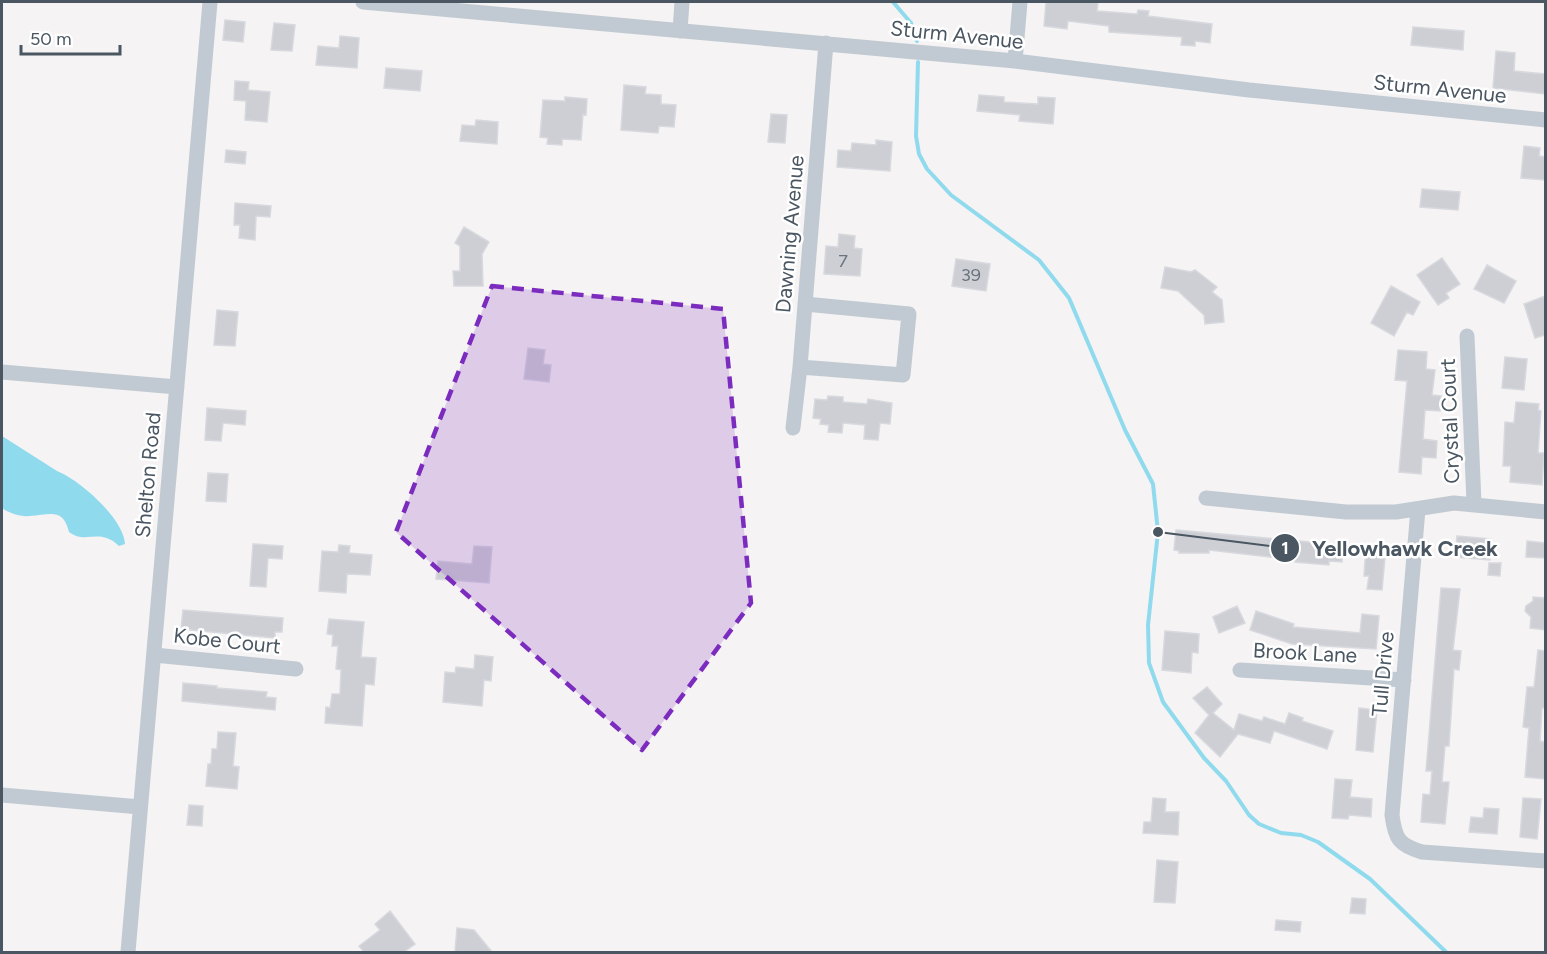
<svg xmlns="http://www.w3.org/2000/svg" width="1547" height="954" font-family="Figtree,sans-serif">
<style>
.water{fill:#90daee}
.lines{fill:none;stroke-linecap:round;stroke-linejoin:round}
.stream{stroke:#90daee;stroke-width:4}
.building{fill:#cdcfd5;stroke:#d7d9de;stroke-width:1.5}
.minor{stroke:#c1cad2;stroke-width:15}
.marked{fill:#7b2cbf;fill-opacity:0.2;stroke:#7b2cbf;stroke-width:4.5;stroke-dasharray:12 8;stroke-linejoin:round}
.labels{text-anchor:middle;stroke-width:5;stroke-linejoin:round;paint-order:stroke}
.number-label{font-size:18px;fill:#6b747e}
.street-label{font-size:21px;fill:#4a5661;stroke:#fff}
.leader{fill:none;stroke:#4a5661;stroke-width:2}
.callout-dot{fill:#4a5661;stroke:#fff;stroke-width:2}
.mark-label{font-size:18px;text-anchor:middle;font-weight:bold;fill:#fff}
.callout-label{font-size:22px;text-anchor:middle;font-weight:bold;fill:#4a5661;stroke:#fff;stroke-width:5;stroke-linejoin:round;paint-order:stroke}
</style>
<rect width="100%" height="100%" fill="#f5f3f3"/>
<path class="water" d="M2 436 57 471C80 480 124 519 125 544L119 546C99 527 86 545 69 532 63 507 49 515 30 516 20 517 9 513 2 508Z"/>
<g class="lines">
<path class="stream" d="M893 2 911 23 917 41
M918 62 916 136 919 154 927 169 951 195 1039 260 1069 298 1125 430 1153 484 1158 532 1148 625 1149 663 1163 702 1204 758 1226 781 1249 815 1259 824 1281 833 1301 835 1318 842 1370 879 1446 952"/>
</g>
<path class="building" d="M1046 2H1098L1097 11 1137 14 1138 10 1149 11 1148 16 1212 24 1210 43 1195 41V46L1181 45 1182 37 1109 32V26L1068 21 1067 29 1044 26Z
M225 20 245 22 243 42 223 40Z
M274 23 295 25 292 51 271 50Z
M1413 27 1464 31 1463 50 1411 45Z
M340 36 359 38 357 68 316 65 318 46 339 48Z
M1496 51 1515 53 1514 71 1545 74V94L1493 88Z
M386 68 422 71 420 91 384 88Z
M235 81 249 82 248 90 270 92 267 122 245 120 246 101 234 100Z
M624 85 646 87 645 94 661 95V104L676 105 674 127 659 126 658 133 621 130Z
M979 95 1004 97V102L1038 104V97L1055 98 1053 124 1019 121 1020 115 977 111Z
M565 97 587 99 586 115 583 114 581 140 562 139V145L547 144 548 138 540 137 543 100 565 101Z
M771 114 787 115 785 143 768 142Z
M476 120 498 122 497 144 460 141 462 125 475 126Z
M876 140 892 142 890 171 837 167 838 150 851 151 852 143 876 145Z
M1524 146 1540 148 1539 156 1545 157V180L1521 178Z
M226 150 246 152 245 164 225 162Z
M1422 189 1460 192 1458 210 1420 207Z
M235 203 271 206 270 217 256 216 255 240 239 238 240 225H234Z
M464 227 489 242 482 254 483 286H454L453 271H460V246L455 243Z
M839 234 855 236 854 248 862 249 860 276 824 274 826 246 838 247Z
M1442 258 1460 284 1446 293 1449 298 1438 305 1417 275Z
M956 259 990 264 986 291 952 286Z
M1487 265 1516 281 1504 303 1474 289Z
M1165 267 1191 272 1195 270 1217 287 1212 292 1222 300 1224 322 1205 324 1204 315 1178 291 1161 288Z
M1391 286 1420 302 1413 315 1407 312 1394 336 1371 323Z
M1545 296V335L1535 338 1524 304Z
M217 310 238 312 235 346 214 345Z
M528 348 545 350 543 364 551 365 549 382 524 379Z
M1398 350 1427 352 1426 369 1435 370 1432 395 1441 396 1440 411 1425 410 1423 439 1437 441 1436 458 1422 457 1421 474 1399 472 1407 381 1395 380Z
M1505 357 1527 359 1524 390 1502 388Z
M828 396 843 397V402L867 404 868 399 892 403 890 424 880 423 878 440 864 439 865 425 843 423 842 433 828 432 829 425 820 424 821 419 813 418 815 399 827 400Z
M1516 402 1539 404 1538 410 1541 411 1538 453H1544L1542 485 1510 482 1511 466H1503L1505 422 1514 423Z
M207 408 246 411 245 425 223 423 221 441 205 440Z
M208 473 228 474 226 502 206 501Z
M1176 530 1343 545 1342 562 1329 561V565L1295 562 1296 560 1209 550V553H1179V551L1174 550Z
M1457 536 1491 539 1490 560 1455 557Z
M1527 541 1545 543V558L1526 557Z
M253 544 283 546 282 559 268 558 266 587 250 586Z
M339 545 350 546 349 553 372 555 370 575 347 574 346 593 319 591 322 551 338 552Z
M1366 545 1386 546 1382 590 1367 589 1369 576H1364Z
M474 546 492 547 489 583 436 579 438 561 472 564Z
M1489 563H1501L1500 576 1488 575Z
M1441 588 1460 589 1453 650 1461 651 1459 670 1454 669 1449 746H1445L1442 782H1449L1445 824 1421 822 1423 794 1430 795 1432 771H1426Z
M1533 597 1545 598V630L1530 628 1531 617 1525 611 1526 606 1533 601Z
M1237 606 1245 623 1219 633 1213 617Z
M183 610 283 618 282 632H275V638L181 629Z
M1256 611 1294 624 1293 627 1360 633 1362 614 1379 616 1376 649 1292 644 1250 630Z
M329 619 364 622 361 657 376 658 374 685 365 684 362 726 325 723 326 707 330 708 332 694H340L341 670 336 669 338 646H332L333 635 327 634Z
M1165 631 1199 634 1198 653 1192 652 1191 673 1162 670Z
M1538 650 1545 651V708H1542L1540 741 1545 742V779L1525 777 1529 728 1523 727 1527 687H1534Z
M475 655 493 657 491 681 484 680 482 706 443 702 445 672 455 673 456 667 474 669Z
M183 683 217 686V688L267 692 266 697 276 698 275 710 182 701Z
M1207 687 1222 704 1213 713 1234 730 1239 714 1262 721 1264 717 1285 724 1289 713 1303 718 1302 721 1333 731 1327 749 1274 731 1270 743 1238 734 1220 757 1195 733 1209 715 1193 698Z
M1359 708 1377 710 1373 752 1356 750Z
M218 732 236 733 233 766 239 767 237 789 206 786 208 764H211L212 749H217Z
M1335 779 1352 780 1350 797 1372 799 1371 817 1349 815 1348 819 1332 818Z
M1153 798 1166 799 1165 812H1179L1178 835 1143 833 1144 822H1151Z
M1523 798 1541 799 1537 839 1520 837Z
M189 805 203 806 202 826 187 825Z
M1484 808 1499 809 1497 834 1469 832 1471 817 1483 818Z
M1157 860 1178 862 1175 903 1154 902Z
M1352 898 1366 899 1365 914 1350 913Z
M390 911 415 944 404 952H364L359 946 380 930 375 924Z
M1276 920 1301 922 1300 932 1275 930Z
M457 928 474 930 492 952H455Z"/>
<g class="lines">
<path class="minor" d="M363 2 1015 61 1249 90 1546 120
M680 31 682 2
M1015 61 1020 2
M1467 336 1474 503
M800 367 903 375 909 314 805 304
M2 372 177 387
M793 428 800 367 826 43
M1206 498 1346 512H1396L1454 503 1546 512
M1418 509 1392 815C1395 839 1399 845 1422 852L1546 861
M154 655 296 669
M1240 670 1404 680
M2 795 140 807
M128 952 210 2"/>
</g>
<path class="marked" d="M492 286 723 309 751 603 642 750 396 532Z"/>
<g class="labels">
<g class="number-label">
<text x="843" y="267">7</text>
<text x="971" y="281">39</text>
</g>
<g class="street-label">
<text transform="translate(957 35) rotate(6)" y="7">Sturm Avenue</text>
<text transform="translate(1440 89) rotate(6)" y="7">Sturm Avenue</text>
<text transform="translate(790 234) rotate(-85)" y="7">Dawning Avenue</text>
<text transform="translate(1450 421) rotate(-92)" y="7">Crystal Court</text>
<text transform="translate(148 475) rotate(-85)" y="7">Shelton Road</text>
<text transform="translate(227 641) rotate(6)" y="7">Kobe Court</text>
<text transform="translate(1305 653) rotate(3)" y="7">Brook Lane</text>
<text transform="translate(1383 674) rotate(-85)" y="7">Tull Drive</text>
</g>
</g>
<path class="leader" d="M1158 532L1285 548"/>
<g class="callout-dot">
<circle cx="1158" cy="532" r="6"/>
<circle cx="1285" cy="548" r="15"/>
</g>
<g class="mark-label">
<text x="1285" y="554">1</text>
</g>
<g class="callout-label">
<text x="1405" y="556">Yellowhawk Creek</text>
</g>
<rect width="1547" height="954" fill="none" stroke="#4a5661" stroke-width="6"/>
<path d="M21 45v9h99v-9" fill="none" stroke="#4a5661" stroke-width="3"/>
<text x="30" y="45" font-size="18" fill="#4a5661" stroke="#ffffff" stroke-width="4.5" paint-order="stroke">50 m</text>
</svg>
